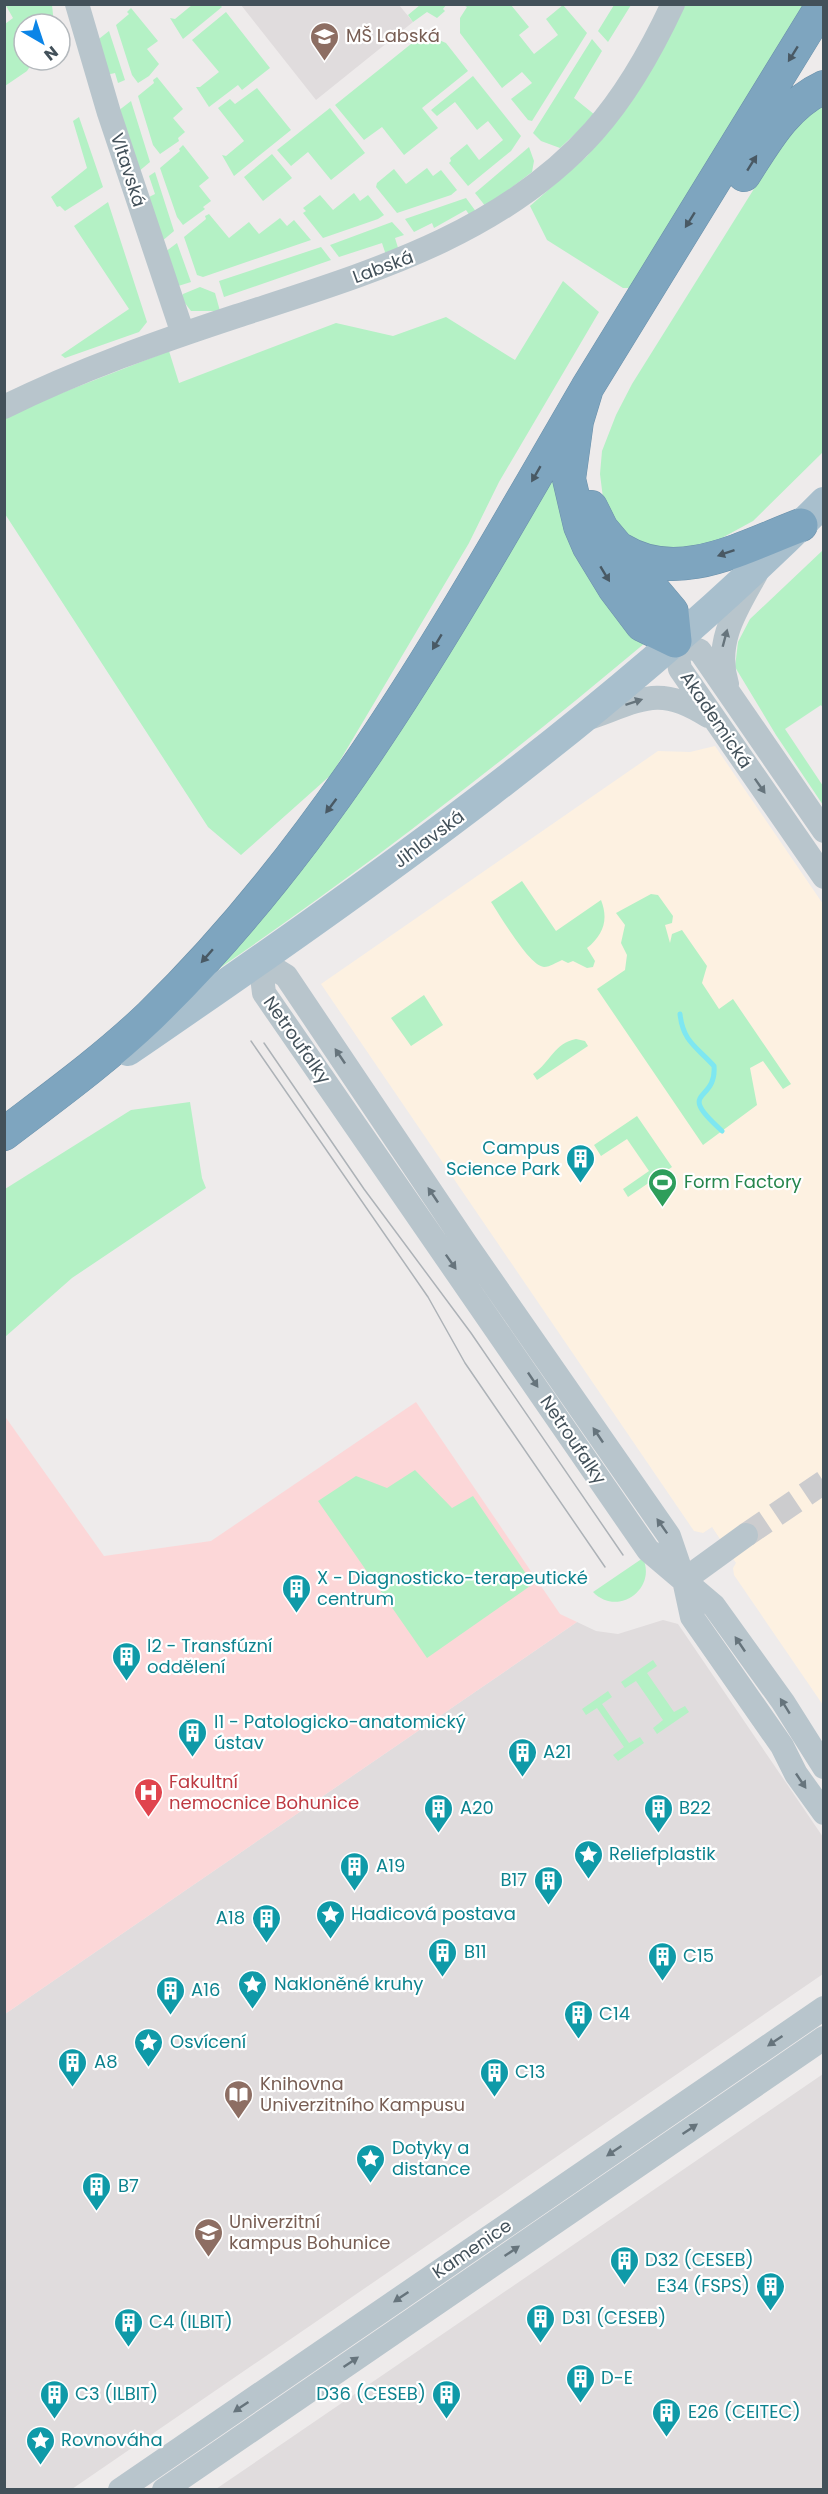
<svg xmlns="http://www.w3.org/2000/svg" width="828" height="2494" font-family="Poppins,sans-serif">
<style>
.commercial{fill:#fdf1e1}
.education{fill:#e0dcdd}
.medical{fill:#fcd7d8}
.green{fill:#b4f1c5}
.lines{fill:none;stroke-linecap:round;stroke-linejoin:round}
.stream{stroke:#7ee7f1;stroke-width:5}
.minor-tunnel{stroke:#ccccce;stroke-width:24;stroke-dasharray:24 12;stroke-linecap:butt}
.highway-casing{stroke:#6a90aa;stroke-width:34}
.minor{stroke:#b8c5cc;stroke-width:24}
.major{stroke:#a8bfcd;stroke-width:30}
.highway{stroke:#7ea5bf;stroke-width:33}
.tram{stroke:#adb2b7;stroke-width:1.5}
.oneway{fill:#495964}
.oneway2{fill:#66747c}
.labels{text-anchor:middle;stroke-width:4.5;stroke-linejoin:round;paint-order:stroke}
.education-label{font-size:18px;fill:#785e54;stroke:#fff;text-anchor:start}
.street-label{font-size:18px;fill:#43515a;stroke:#fff}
.culture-label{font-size:18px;fill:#0d838f;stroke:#fff;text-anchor:start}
.leisure-label{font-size:18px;fill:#27864d;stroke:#fff;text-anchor:start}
.health-label{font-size:18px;fill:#be3a42;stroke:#fff;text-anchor:start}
</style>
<rect width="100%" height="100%" fill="#eeebeb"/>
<path class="commercial" d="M715 746 823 904V1705L734 1575 733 1568 736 1563 712 1527 703 1533 694 1531 321 984 658 751 690 752Z"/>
<path class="education" d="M241 5H399L413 22 316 100Z
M663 1620 678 1624 823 1837V1974L72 2489 5 2490V2014L577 1622 596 1631 618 1634Z
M823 2074V2489H216L614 2217Z"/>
<path class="medical" d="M416 1402 560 1614 577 1622 5 2014 4 1415 104 1556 211 1541Z"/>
<path class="green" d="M5 4 52 5 54 24H24V60H34L27 71 5 86V24L13 18Z
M192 5H220L222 7 183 39 170 18 175 19Z
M420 5H446L443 9 445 11 437 18 427 12 413 22 408 15Z
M463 5H511L529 27 519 35 534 54 558 35 546 19 563 5 587 33 532 121 528 120 511 99 532 83 522 72 502 88 460 33V18L467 7Z
M614 5H631L608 42 598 31Z
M684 5H812L631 288H623L547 240 530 206 587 156 608 130Z
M131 8 158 41 147 49 159 64 149 76 138 83 132 75 116 25 129 14 127 12Z
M226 12 270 68 242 90 238 85 209 107 196 87H200L219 72 192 40Z
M109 31 125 80 118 83 115 73 106 75 95 42Z
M432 37 446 43 468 71 422 108 438 128 404 155 382 127 364 140 335 105 416 40Z
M592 39 602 51 574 98 595 115 560 148 541 141 533 133Z
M473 76 521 136 511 151 468 186 449 163 451 161 450 158 467 144 479 160 503 140 488 121 477 130 455 102 437 116 431 110Z
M157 77 183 109 173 118 185 132 178 138 179 141 160 154 153 145 138 96 154 83 153 80Z
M257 88 291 130 234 176 222 155 226 156 244 141 218 108 230 99 235 104Z
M131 101 150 162 138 172 118 111Z
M823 103V452L753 521 720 539 696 547 655 548 625 534 614 520 603 498 600 474 602 451 616 415 632 384 787 136Z
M330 108 365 153 331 180 308 152 291 166 277 150Z
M79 117 103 187 65 211 60 206 57 207 51 197 87 168 73 121Z
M183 145 209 178 199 186 211 201 203 207 205 209 183 225 177 217 160 168 180 151 179 149Z
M529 147 534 161 532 172 486 207 475 193Z
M272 154 292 178 263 201 244 177Z
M427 168 433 176 441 170 457 190 451 195 397 213 376 187 377 183 394 169 406 184Z
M155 172 174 231 161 242 147 198 155 194 149 176Z
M354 193 360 201 368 195 384 215 378 219 323 238 303 213 306 211 303 208 320 195 333 210Z
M466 198 477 213 470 216 466 210 434 228 432 223 414 232 405 219Z
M108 202 147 322 139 332 65 358 61 355 129 309 74 226Z
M209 214 229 238 249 222 259 234 280 218 287 226 294 220 311 240 203 277 197 275 184 237 206 219 205 216Z
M392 222 404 235 395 238 399 251 386 255 382 243 339 257 330 245Z
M177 243 191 282 175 287 165 252Z
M321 247 331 260 224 297 219 281Z
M563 281 599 312 499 482 469 543 332 774 241 855 208 827 5 514V415L169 351 179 383 336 323 393 336 446 317 515 360Z
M200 287 215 293 220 311H191L181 298 183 294Z
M552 472 645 643C502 763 355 876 201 981Z
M823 550V708L821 705 785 729 823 786V805L776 735 735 667 738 642 750 619Z
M522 881 556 931 601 900C609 920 603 935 587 948L595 961 593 967 587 968 573 961 568 963 562 960C557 962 550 967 544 967 529 966 500 915 491 902Z
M651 894 658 895 673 916 672 923 665 925 670 943 672 934 682 930 707 966 702 983 719 1009 733 999 791 1084 783 1089 763 1061 750 1068 757 1105 703 1145 597 989 625 970 627 955 621 943 625 925 616 913Z
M424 995 443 1025 411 1046 391 1018Z
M576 1039 585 1041 588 1046 537 1080 533 1074C551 1062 554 1043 576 1039Z
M190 1102 202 1178 206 1188 72 1278 5 1337V1189L131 1110Z
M637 1116 672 1167 628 1197 623 1189 649 1171 627 1139 601 1156 594 1145Z
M415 1470 452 1508 473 1496 533 1584 427 1658 318 1501 356 1476 387 1488Z
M643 1558C657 1590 617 1617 593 1592Z
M653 1660 657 1666 647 1673 674 1712 685 1706 689 1712 657 1734 653 1728 663 1720 636 1681 625 1688 621 1682Z
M608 1691 612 1697 602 1704 629 1743 640 1737 644 1743 618 1761 613 1755 624 1747 597 1708 586 1715 582 1709Z"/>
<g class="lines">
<path class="stream" d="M680 1014C683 1042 697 1047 714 1066 717 1104 674 1088 722 1131"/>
<path class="minor-tunnel" d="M746 1535 824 1482"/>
<defs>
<path id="highway" d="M744 175C766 141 785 105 824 87
M591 507 602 529 672 612 675 641
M622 550C678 585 745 546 801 525
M675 641 642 625 614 588 589 547 580 526 569 479 577 421 587 388 823 4
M4 1134C54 1096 105 1059 150 1016 336 836 458 609 587 388"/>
</defs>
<use href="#highway" class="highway-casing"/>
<path class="minor" d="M77 4 109 113 183 334
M4 407C79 370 158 342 237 316 365 274 501 236 594 131 627 94 652 49 673 4
M675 641 680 669 824 877
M675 641 700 651 824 831
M727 684C714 642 736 610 756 574
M592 717C642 699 660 685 708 716
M260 960 286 976 466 1244 669 1536 684 1580 692 1617 782 1746 796 1774 824 1813
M260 960 264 993 648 1550 714 1606 783 1702 824 1767
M684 1580 746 1535
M120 2490 824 2008
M164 2490 824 2038"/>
<path class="major" d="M128 1051C371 884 615 713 824 502"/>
<use href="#highway" class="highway"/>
<path class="tram" d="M251 1041 428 1297 465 1363 605 1567
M264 1043 364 1189 471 1333 623 1555"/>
</g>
<defs><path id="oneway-solid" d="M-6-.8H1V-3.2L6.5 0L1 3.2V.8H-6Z" transform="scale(1.5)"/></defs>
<g class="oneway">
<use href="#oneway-solid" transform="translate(793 54) rotate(122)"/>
<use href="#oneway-solid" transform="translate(752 163) rotate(-58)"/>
<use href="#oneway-solid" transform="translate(690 220) rotate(122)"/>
<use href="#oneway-solid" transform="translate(536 474) rotate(120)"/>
<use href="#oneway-solid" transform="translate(726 553) rotate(161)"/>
<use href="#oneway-solid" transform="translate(605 574) rotate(59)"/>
<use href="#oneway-solid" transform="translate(437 642) rotate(121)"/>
<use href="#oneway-solid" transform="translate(331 806) rotate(127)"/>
<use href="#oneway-solid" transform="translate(207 956) rotate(131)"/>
</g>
<g class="oneway2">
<use href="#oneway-solid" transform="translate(725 638) rotate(-75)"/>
<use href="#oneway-solid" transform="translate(634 702) rotate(-18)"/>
<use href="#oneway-solid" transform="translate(760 786) rotate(55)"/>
<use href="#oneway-solid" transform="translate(340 1056) rotate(-124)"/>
<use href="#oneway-solid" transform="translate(433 1195) rotate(-124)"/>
<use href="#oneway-solid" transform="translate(451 1262) rotate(55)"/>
<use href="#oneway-solid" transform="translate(533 1380) rotate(56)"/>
<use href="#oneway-solid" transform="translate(598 1435) rotate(-124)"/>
<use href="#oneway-solid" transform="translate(662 1526) rotate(-125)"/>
<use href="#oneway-solid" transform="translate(740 1644) rotate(-124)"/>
<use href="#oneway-solid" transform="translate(785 1706) rotate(-122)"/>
<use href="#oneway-solid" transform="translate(801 1781) rotate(56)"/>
<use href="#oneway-solid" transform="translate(775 2041) rotate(146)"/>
<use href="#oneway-solid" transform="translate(690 2129) rotate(-34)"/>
<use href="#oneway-solid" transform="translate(614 2151) rotate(146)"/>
<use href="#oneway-solid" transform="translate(512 2251) rotate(-34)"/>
<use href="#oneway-solid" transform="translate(401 2297) rotate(146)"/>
<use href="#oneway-solid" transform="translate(351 2362) rotate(-34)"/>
<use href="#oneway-solid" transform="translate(241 2407) rotate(146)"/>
</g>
<defs>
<symbol id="school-pin" viewBox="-11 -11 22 30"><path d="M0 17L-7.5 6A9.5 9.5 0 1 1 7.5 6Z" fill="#8d6e63" stroke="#fff"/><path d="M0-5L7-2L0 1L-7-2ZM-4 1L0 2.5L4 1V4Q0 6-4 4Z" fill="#fff"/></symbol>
<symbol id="building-pin" viewBox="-11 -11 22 30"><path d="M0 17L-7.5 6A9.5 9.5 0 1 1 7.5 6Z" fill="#0f9aa8" stroke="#fff"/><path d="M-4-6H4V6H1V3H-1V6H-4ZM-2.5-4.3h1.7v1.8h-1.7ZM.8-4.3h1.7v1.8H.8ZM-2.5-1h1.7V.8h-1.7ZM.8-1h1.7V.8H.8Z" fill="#fff"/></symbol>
<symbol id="stadium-pin" viewBox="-11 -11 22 30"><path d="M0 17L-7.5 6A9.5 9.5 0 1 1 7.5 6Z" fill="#2e9e5b" stroke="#fff"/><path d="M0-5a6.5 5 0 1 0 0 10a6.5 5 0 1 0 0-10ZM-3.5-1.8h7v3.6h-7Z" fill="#fff"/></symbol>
<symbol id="hospital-pin" viewBox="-11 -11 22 30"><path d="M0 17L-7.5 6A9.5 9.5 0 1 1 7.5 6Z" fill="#e0444e" stroke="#fff"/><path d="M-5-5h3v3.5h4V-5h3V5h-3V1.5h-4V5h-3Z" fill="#fff"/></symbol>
<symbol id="sight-pin" viewBox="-11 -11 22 30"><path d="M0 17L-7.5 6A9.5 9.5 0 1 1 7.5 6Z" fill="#0f9aa8" stroke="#fff"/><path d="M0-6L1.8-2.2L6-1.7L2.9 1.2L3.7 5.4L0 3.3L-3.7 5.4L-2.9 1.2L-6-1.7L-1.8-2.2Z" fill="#fff"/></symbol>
<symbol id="library-pin" viewBox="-11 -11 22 30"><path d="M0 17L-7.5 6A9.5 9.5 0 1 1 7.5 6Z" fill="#8d6e63" stroke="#fff"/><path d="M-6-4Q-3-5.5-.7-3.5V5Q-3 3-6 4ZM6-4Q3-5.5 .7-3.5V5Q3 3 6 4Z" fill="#fff"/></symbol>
<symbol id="university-pin" viewBox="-11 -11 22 30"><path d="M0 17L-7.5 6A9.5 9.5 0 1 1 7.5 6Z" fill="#8d6e63" stroke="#fff"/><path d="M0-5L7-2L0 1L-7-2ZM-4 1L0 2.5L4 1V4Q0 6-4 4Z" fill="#fff"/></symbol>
</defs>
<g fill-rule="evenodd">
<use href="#school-pin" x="308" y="20" width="33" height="45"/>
<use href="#building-pin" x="564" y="1142" width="33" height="45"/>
<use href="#stadium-pin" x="646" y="1166" width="33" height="45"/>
<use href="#building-pin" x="280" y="1572" width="33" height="45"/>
<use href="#building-pin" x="110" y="1640" width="33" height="45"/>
<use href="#building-pin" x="176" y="1716" width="33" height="45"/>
<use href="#building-pin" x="506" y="1736" width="33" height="45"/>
<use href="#hospital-pin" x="132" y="1776" width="33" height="45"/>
<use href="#building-pin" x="422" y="1792" width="33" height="45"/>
<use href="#building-pin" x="642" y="1792" width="33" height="45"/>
<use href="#sight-pin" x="572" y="1838" width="33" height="45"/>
<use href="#building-pin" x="338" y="1850" width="33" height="45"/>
<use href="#building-pin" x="532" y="1864" width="33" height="45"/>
<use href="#sight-pin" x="314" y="1898" width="33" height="45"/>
<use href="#building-pin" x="250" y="1902" width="33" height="45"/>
<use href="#building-pin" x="426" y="1936" width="33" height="45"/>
<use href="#building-pin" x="646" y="1940" width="33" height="45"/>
<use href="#sight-pin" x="236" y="1968" width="33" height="45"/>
<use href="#building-pin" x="154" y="1974" width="33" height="45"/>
<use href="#building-pin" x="562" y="1998" width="33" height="45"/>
<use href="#sight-pin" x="132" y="2026" width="33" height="45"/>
<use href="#building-pin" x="56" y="2046" width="33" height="45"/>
<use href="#building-pin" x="478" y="2056" width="33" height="45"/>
<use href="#library-pin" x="222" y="2078" width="33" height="45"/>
<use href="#sight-pin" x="354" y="2142" width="33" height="45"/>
<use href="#building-pin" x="80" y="2170" width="33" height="45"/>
<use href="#university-pin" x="192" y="2216" width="33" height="45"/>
<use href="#building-pin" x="608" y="2244" width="33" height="45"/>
<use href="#building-pin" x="754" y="2270" width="33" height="45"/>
<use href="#building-pin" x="524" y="2302" width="33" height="45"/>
<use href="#building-pin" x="112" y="2306" width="33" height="45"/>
<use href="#building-pin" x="564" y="2362" width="33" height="45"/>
<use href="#building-pin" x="38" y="2378" width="33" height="45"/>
<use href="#building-pin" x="430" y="2378" width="33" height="45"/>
<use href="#building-pin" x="650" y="2396" width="33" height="45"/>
<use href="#sight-pin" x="24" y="2424" width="33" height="45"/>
</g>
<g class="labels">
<g class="education-label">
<text x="346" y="42">MŠ Labská</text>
<text x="260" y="2090">Knihovna<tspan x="260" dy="21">Univerzitního Kampusu</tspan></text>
<text x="229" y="2228">Univerzitní<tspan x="229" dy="21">kampus Bohunice</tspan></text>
</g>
<g class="street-label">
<text transform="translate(128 170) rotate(72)" y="6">Vltavská</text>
<text transform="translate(383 267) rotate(-20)" y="6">Labská</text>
<text transform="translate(716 720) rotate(56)" y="6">Akademická</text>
<text transform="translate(429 839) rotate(-37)" y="6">Jihlavská</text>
<text transform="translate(297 1040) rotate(55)" y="6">Netroufalky</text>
<text transform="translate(573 1440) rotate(56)" y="6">Netroufalky</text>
<text transform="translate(472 2249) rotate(-34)" y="6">Kamenice</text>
</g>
<g class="culture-label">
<text x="560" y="1154" text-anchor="end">Campus<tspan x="560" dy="21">Science Park</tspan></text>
<text x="317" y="1584">X - Diagnosticko-terapeutické<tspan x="317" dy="21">centrum</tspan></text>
<text x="147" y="1652">I2 - Transfúzní<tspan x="147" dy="21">oddělení</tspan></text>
<text x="214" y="1728">I1 - Patologicko-anatomický<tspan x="214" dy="21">ústav</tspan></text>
<text x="543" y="1758">A21</text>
<text x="460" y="1814">A20</text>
<text x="679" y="1814">B22</text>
<text x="609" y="1860">Reliefplastik</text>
<text x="376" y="1872">A19</text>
<text x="527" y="1886" text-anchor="end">B17</text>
<text x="351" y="1920">Hadicová postava</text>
<text x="245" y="1924" text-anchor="end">A18</text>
<text x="464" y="1958">B11</text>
<text x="683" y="1962">C15</text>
<text x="274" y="1990">Nakloněné kruhy</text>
<text x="191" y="1996">A16</text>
<text x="599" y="2020">C14</text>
<text x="170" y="2048">Osvícení</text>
<text x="94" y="2068">A8</text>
<text x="515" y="2078">C13</text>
<text x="392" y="2154">Dotyky a<tspan x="392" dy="21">distance</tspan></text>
<text x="118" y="2192">B7</text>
<text x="645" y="2266">D32 (CESEB)</text>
<text x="750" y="2292" text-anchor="end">E34 (FSPS)</text>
<text x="562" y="2324">D31 (CESEB)</text>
<text x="149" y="2328">C4 (ILBIT)</text>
<text x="601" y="2384">D-E</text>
<text x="75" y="2400">C3 (ILBIT)</text>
<text x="426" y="2400" text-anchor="end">D36 (CESEB)</text>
<text x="688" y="2418">E26 (CEITEC)</text>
<text x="61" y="2446">Rovnováha</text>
</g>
<g class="leisure-label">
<text x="684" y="1188">Form Factory</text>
</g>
<g class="health-label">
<text x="169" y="1788">Fakultní<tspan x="169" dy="21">nemocnice Bohunice</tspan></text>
</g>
</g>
<rect width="828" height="2494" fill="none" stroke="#43515a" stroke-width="12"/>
<g transform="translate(42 42) rotate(141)"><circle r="28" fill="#ffffff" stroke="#b4b9bd" stroke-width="1.5"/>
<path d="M0-4.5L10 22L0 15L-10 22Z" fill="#0c85e7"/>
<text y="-9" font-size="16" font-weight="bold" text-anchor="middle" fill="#43515a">N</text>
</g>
</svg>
